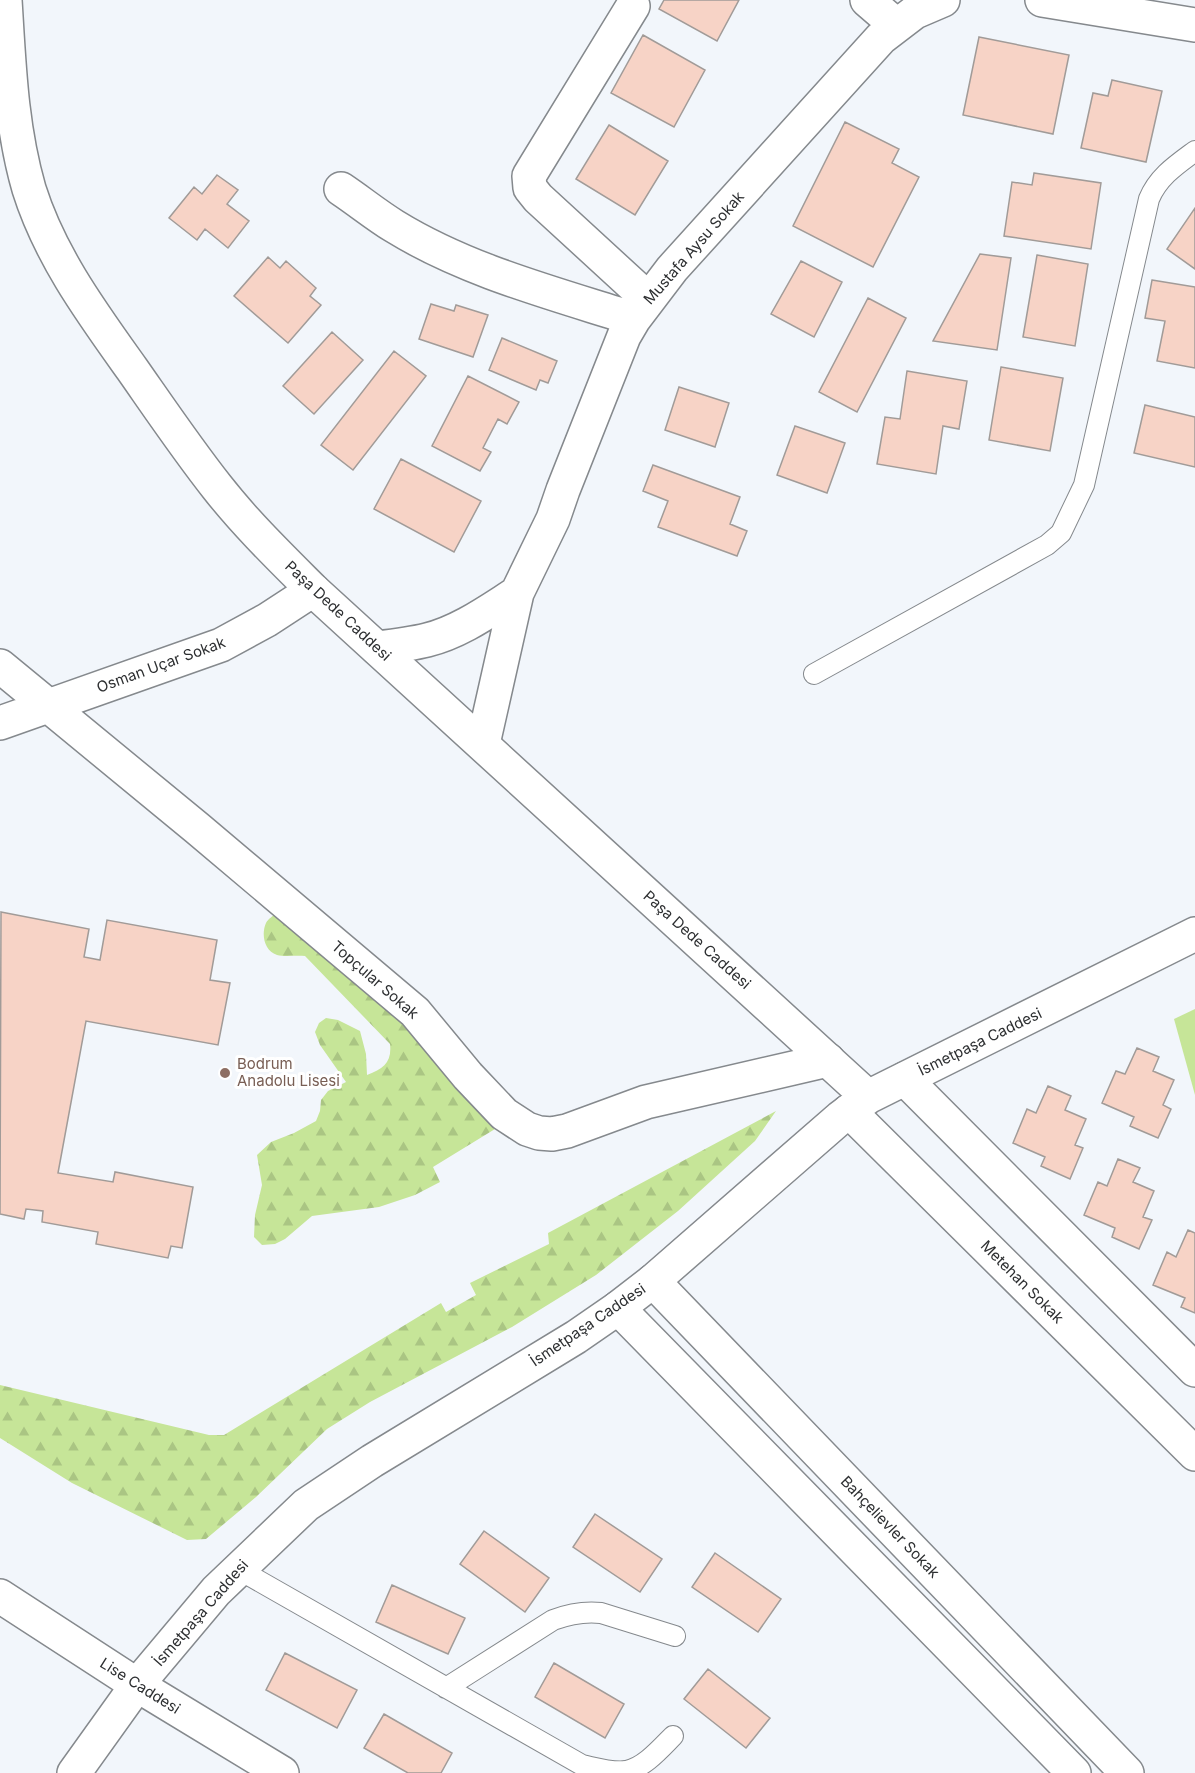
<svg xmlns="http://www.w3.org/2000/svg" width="1195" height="1773" font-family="Inter,sans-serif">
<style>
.grass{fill:#c6e598}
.forest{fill:url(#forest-firs)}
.building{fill:#f7d3c6;stroke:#a19b98;stroke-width:1.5}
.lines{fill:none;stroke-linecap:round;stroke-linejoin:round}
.lane-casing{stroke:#85898d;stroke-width:22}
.street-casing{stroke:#85898d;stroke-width:36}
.secondary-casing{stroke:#85898d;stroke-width:36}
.lane{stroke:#fff;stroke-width:20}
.street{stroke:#fff;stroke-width:33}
.secondary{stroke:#fff;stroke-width:33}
.education-dot{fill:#8d6e63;stroke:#fff;stroke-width:2}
.labels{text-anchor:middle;stroke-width:6;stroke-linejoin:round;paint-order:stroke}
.street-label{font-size:15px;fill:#2d2f31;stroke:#fff}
.education-label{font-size:15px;fill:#785e54;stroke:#fff;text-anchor:start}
</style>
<defs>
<pattern id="forest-firs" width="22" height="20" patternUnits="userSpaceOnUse" patternTransform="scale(1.5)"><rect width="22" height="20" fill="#c6e598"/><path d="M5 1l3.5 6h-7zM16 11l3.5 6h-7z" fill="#aac583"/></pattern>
</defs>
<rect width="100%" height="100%" fill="#f2f6fb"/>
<path class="grass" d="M1195 1009V1095L1174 1019Z"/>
<path class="forest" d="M276 913 417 1033 454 1082 495 1129 433 1167 440 1182 415 1195 379 1207 312 1216 285 1239 275 1244 262 1245 254 1237 255 1215 262 1185 257 1155 271 1142 294 1133 316 1121 320 1111 321 1100 328 1091 346 1082 320 1045 315 1032 319 1023 326 1018 338 1020 360 1031 366 1054 367 1075C384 1069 392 1062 390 1044L305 956C296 955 285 957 277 955 264 951 261 934 266 923 268 919 273 916 276 913Z
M776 1111 755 1141 678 1211 596 1275 512 1327 370 1402 327 1429 256 1497 206 1539 187 1540 72 1483 0 1438V1385L209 1435H224L441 1303 446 1312 476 1295 470 1283 549 1244 548 1233Z"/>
<path class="building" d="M664 0H739L717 41 659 9Z
M643 35 705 70 674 127 611 93Z
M979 37 1069 55 1053 134 963 115Z
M1112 80 1162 91 1146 162 1081 148 1093 93 1108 96Z
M845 122 899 149 892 163 919 177 873 267 793 226Z
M609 125 668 161 635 215 576 179Z
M1034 173 1101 183 1091 249 1004 236 1012 182 1032 185Z
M217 175 238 190 227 204 249 221 228 248 205 229 197 240 169 218 194 187 202 194Z
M1195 208V269L1167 249Z
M980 254 1011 258 997 350 933 341Z
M1037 255 1088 264 1075 346 1023 337Z
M268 257 280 268 286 261 316 288 310 296 321 305 288 343 234 296Z
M801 261 842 282 814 337 771 314Z
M1152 280 1195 287V368L1157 361 1165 321 1145 318Z
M868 298 906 318 857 412 819 392Z
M431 304 454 311 456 305 488 315 473 357 419 339Z
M332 332 363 360 314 414 283 386Z
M502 338 557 361 548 383 540 380 536 390 489 370Z
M394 351 426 376 353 470 321 445Z
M1001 367 1063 378 1050 451 989 440Z
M907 371 967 381 959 429 943 426 936 474 877 464 885 417 900 419Z
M468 376 519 402 507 424 498 419 483 448 491 452 480 471 432 446Z
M679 387 729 403 715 447 665 430Z
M1145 405 1195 417V467L1134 453Z
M795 426 845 443 827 493 777 475Z
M401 459 481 501 454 552 374 509Z
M653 465 740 497 730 524 747 531 737 556 658 527 668 501 643 491Z
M1 912 89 929 84 957 100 960 107 920 217 940 210 980 230 983 218 1045 86 1021 58 1173 113 1182 115 1172 193 1187 182 1248 171 1246 168 1258 96 1244 98 1232 42 1222 43 1211 26 1209 24 1219 0 1214Z
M1137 1048 1159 1057 1153 1071 1174 1080 1163 1105 1171 1109 1158 1138 1130 1126 1134 1117 1102 1103 1116 1071 1125 1074Z
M1048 1086 1071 1096 1065 1110 1086 1119 1075 1145 1083 1148 1070 1179 1041 1166 1045 1157 1013 1143 1027 1109 1036 1113Z
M1118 1159 1140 1168 1133 1182 1154 1191 1143 1217 1152 1220 1139 1249 1112 1237 1115 1228 1084 1215 1098 1182 1107 1186Z
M1188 1230 1195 1233V1313L1181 1307 1185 1298 1153 1285 1167 1252 1176 1257Z
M595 1514 662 1559 640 1592 573 1547Z
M484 1531 549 1578 525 1612 460 1564Z
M715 1553 781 1599 758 1632 692 1587Z
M392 1585 465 1618 448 1654 376 1622Z
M285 1653 357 1690 337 1728 266 1690Z
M554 1663 624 1704 605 1738 535 1697Z
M708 1669 770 1718 746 1748 684 1699Z
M384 1714 452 1753 441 1773H408L364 1748Z"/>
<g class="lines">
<defs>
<path id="lane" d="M814 674 1047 545 1061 533 1084 485 1149 199C1158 177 1176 165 1195 151
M238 1569 582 1765C596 1768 612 1773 626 1771 644 1768 661 1748 673 1736
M446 1688 553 1620C569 1614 583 1611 601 1613L675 1636"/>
<path id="street" d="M867 0 896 25
M1042 0 1195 25
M633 6 529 176 530 188 538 198 648 299
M341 189C359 201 376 215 394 226 467 271 553 293 634 319
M517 593 553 519 563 490 624 336 634 319 672 269 881 38 915 12 943 0
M377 648C394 646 411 644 427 640 460 632 490 610 517 593L483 744
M0 666 197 828 415 1012 468 1076 504 1114 527 1129 539 1133 552 1134 567 1131 646 1102 828 1060
M0 723 221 645 267 620 313 590
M905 1079 1195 1370
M849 1111 1195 1454
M653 1281 1127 1773
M618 1308 1074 1773"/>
<path id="secondary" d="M5 0C9 64 11 127 29 189 50 256 92 313 132 369 160 409 187 449 217 487 246 524 280 557 313 590L868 1097
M0 1596 137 1685 282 1773
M74 1773 137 1685 216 1591 306 1505 372 1461 576 1337 618 1308 653 1281 840 1118 868 1097 1195 934"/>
</defs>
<use href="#lane" class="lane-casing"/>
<use href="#street" class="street-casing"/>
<use href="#secondary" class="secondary-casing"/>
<use href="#lane" class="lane"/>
<use href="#street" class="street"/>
<use href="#secondary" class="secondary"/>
</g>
<circle class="education-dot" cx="225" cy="1073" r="6"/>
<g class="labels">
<g class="street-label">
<text transform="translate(694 248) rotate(-49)" y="5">Mustafa Aysu Sokak</text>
<text transform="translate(338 611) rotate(43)" y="5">Paşa Dede Caddesi</text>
<text transform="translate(161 665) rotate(-20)" y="5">Osman Uçar Sokak</text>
<text transform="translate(697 940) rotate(42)" y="5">Paşa Dede Caddesi</text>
<text transform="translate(375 980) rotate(41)" y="5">Topçular Sokak</text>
<text transform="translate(980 1042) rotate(-26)" y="5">İsmetpaşa Caddesi</text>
<text transform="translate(1022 1282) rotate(45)" y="5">Metehan Sokak</text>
<text transform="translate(588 1325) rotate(-34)" y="5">İsmetpaşa Caddesi</text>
<text transform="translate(890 1527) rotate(46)" y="5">Bahçelievler Sokak</text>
<text transform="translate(201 1613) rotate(-49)" y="5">İsmetpaşa Caddesi</text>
<text transform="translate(140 1686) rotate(32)" y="5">Lise Caddesi</text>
</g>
<g class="education-label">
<text x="237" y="1069">Bodrum<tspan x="237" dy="17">Anadolu Lisesi</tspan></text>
</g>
</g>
</svg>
